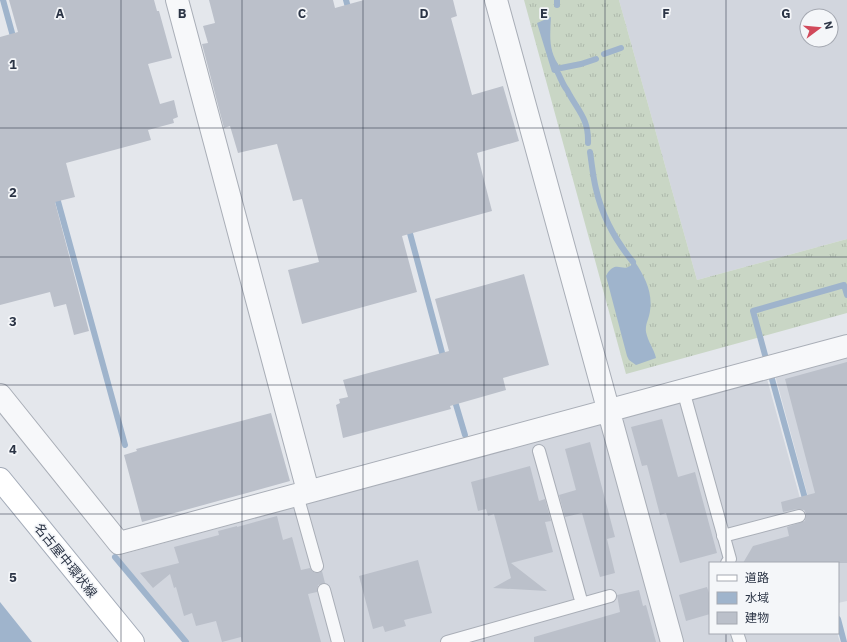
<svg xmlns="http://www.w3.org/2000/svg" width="847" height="642" font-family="'IBM Plex Sans','Noto Sans JP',sans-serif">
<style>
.built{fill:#d2d6de;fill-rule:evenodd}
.grass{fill:url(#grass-tufts)}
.water{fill:#9fb4cc}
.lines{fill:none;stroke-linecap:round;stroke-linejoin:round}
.stream{stroke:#9fb4cc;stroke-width:6}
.building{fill:#bbc0ca}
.lane-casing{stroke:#a9aeb7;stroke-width:14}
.street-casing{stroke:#a9aeb7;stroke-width:24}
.primary-casing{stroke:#a3abb8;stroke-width:24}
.lane{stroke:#f7f8fa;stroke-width:12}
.street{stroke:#f7f8fa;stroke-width:22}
.primary{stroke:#fff;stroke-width:22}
.grid{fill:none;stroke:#2b3445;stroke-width:1;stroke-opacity:0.55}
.labels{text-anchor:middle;stroke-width:3.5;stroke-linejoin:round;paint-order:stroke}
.street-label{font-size:13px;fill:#2b3445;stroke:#f4f6f9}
.grid-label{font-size:13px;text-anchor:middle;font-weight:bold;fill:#2b3445;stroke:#f4f6f9;stroke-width:3.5;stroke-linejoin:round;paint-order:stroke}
</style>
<defs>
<pattern id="grass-tufts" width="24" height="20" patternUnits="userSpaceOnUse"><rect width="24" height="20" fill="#c9d6c5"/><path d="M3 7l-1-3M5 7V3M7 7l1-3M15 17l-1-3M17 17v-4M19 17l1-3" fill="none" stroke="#adb8ab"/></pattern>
</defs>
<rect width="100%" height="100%" fill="#e4e7ec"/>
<path class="built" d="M619 0H847V239L697 280ZM807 16H831V40H807Z
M847 356V601L838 603V563H826L775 375Z
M767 379 818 563H710V633H837L840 642H683L623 420 626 415Z
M598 424 602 426 661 642H189L117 556Z"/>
<path class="grass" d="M524 0H619L697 280 847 239V313L626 374Z"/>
<path class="water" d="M551 17C550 36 548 52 561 68L558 73H554L552 72 537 23Z
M635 262C645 277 653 293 650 311 649 319 645 324 646 332 648 342 654 349 656 358L636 365 629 360 627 356 606 276C615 259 622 272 630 266 632 265 633 263 635 262Z
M0 602 32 642H0Z"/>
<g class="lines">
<path class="stream" d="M3 0 14 40
M346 0 349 11
M557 5V0
M604 54 621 48
M561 68 581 64 596 59
M558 73C561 79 563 85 567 90 577 110 589 118 588 143
M590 152C592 165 593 177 596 189 602 216 616 241 633 262
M56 194 125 445
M408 226 444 360
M765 355 753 311 844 285 847 295
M772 379 806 502
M454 398 465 435
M115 557 186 642
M838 619 844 642"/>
</g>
<path class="building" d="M9 0H154L157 11H159L172 58 148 64 160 104 174 100 178 117 173 119 174 123 148 130 151 140 66 163 75 197 55 202 89 331 74 335 66 304 54 307 50 292 0 305V37L18 32Z
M209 0H333L335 8 364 0H453L457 16 451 18 472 95 503 86 519 141 477 153 492 211 402 236 417 292 302 324 288 270 319 262 302 199 293 201 277 144 238 153 230 126 224 128 202 44 208 43 203 26 215 23Z
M524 274 549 365 503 378 506 390 450 406 451 409 343 438 336 405 340 403 339 399 348 397 343 380 449 351 435 299Z
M847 362V563H743L753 546 789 536 787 527 805 521 806 514 804 510 797 509 783 512 781 502 815 493 785 379Z
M271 413 290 481 142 522 124 455 137 451 136 449Z
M662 419 678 477 695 472 717 553 680 563 666 513 660 515 647 465 642 466 631 427Z
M590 442 615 537 607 539 615 573 600 577 582 513 565 517 559 495 576 490 565 449Z
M530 466 539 501 545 499 551 521 545 522 553 552 511 563 547 591 493 588 511 578 494 514 488 516 486 509 478 511 471 482Z
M277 516 283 540 292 537 301 570 310 568 315 573H319L322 571 325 583 318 585 317 592 308 594 321 642H242L241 637 222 642 216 621 196 626 192 613 184 616 176 587 174 588 170 574 153 588 140 573 179 563 174 547 219 535 218 531 237 526V527Z
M418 560 432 613 404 620 406 626 385 632 383 626 373 629 359 576Z
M707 587 710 596V614L686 621 679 595Z
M639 590 643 606 646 605 656 642H534V637L620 612 617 595Z"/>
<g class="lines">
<defs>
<path id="lane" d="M683 390 730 559 727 563
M539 451 582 604
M297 495 317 566
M723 536 799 516
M324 590 338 642
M737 633 740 642
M447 642 610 596"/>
<path id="street" d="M177 0 308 491
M496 0 672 642
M0 395 119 543 847 346"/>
<path id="primary" d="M0 479 133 642"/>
</defs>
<use href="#lane" class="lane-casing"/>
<use href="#street" class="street-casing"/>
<use href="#primary" class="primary-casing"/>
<use href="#lane" class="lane"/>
<use href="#street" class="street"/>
<use href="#primary" class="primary"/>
</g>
<path class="grid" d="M121 0V642M242 0V642M363 0V642M484 0V642M605 0V642M726 0V563M0 128H847M0 257H847M0 385H847M0 514H847M726 633V642"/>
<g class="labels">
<g class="street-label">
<text transform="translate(66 560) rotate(51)" y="5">名古屋中環状線</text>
</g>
</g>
<g class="grid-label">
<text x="60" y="18">A</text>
<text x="182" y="18">B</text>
<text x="302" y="18">C</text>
<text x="424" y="18">D</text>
<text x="544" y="18">E</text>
<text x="666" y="18">F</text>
<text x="786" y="18">G</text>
<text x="13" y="69">1</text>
<text x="13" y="197">2</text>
<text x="13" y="326">3</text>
<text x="13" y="454">4</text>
<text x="13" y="582">5</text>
</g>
<rect x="709" y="562" width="130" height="72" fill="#f4f6f9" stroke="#a4a8b1"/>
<rect x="717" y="575" width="20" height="6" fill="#ffffff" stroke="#a4a8b1"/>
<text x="745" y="582" font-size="12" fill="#2b3445">道路</text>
<rect x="717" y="592" width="20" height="12" fill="#9fb4cc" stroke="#a4a8b1"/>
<text x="745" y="602" font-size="12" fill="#2b3445">水域</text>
<rect x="717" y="612" width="20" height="12" fill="#bbc0ca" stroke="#a4a8b1"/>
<text x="745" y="622" font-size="12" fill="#2b3445">建物</text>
<g transform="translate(819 28) rotate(74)"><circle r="19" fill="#f4f6f9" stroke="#a4a8b1"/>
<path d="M0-3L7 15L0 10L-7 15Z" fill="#d1495b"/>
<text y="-6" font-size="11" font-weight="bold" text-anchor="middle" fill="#2b3445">N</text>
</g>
</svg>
